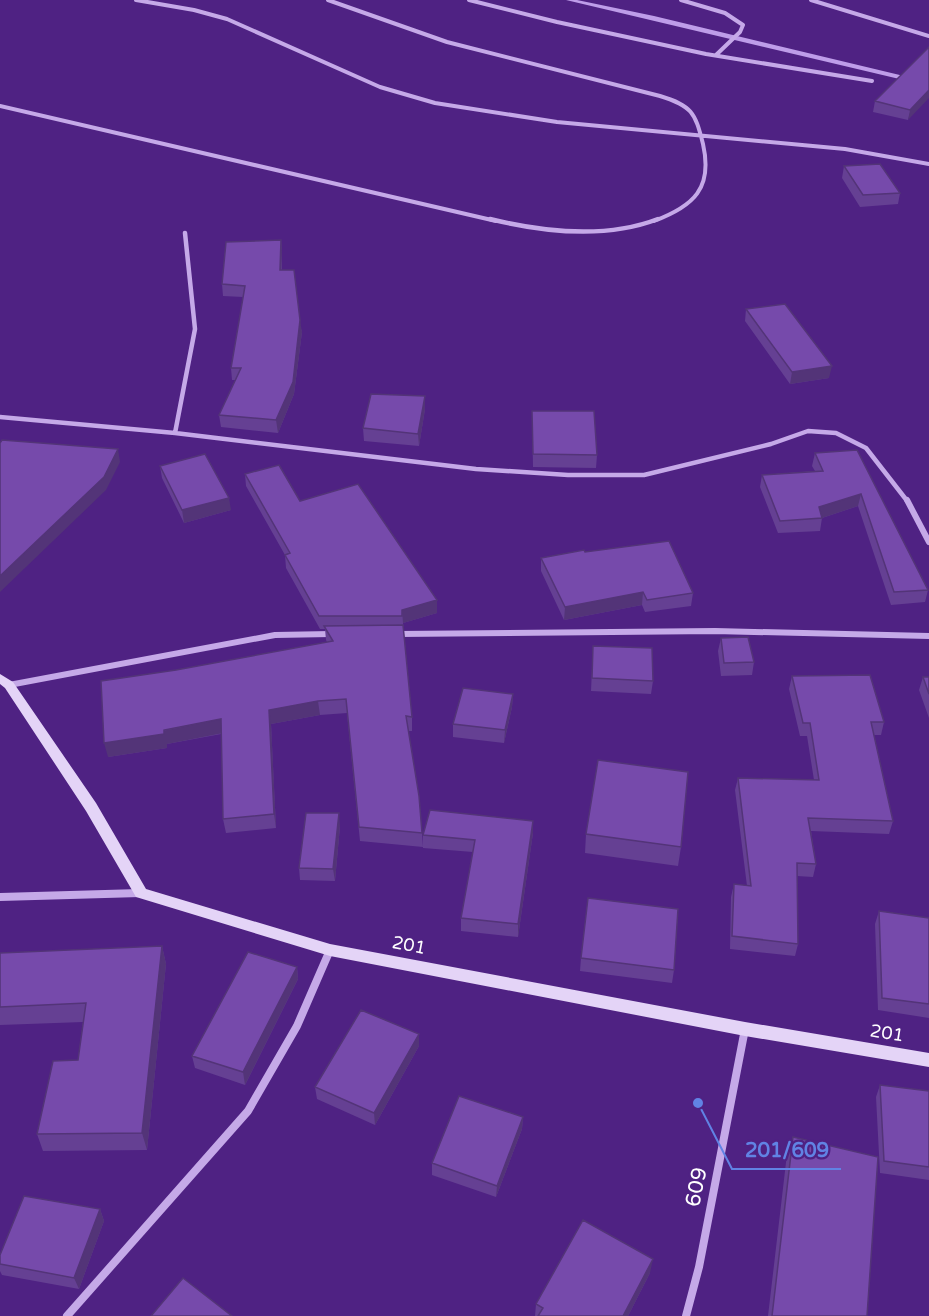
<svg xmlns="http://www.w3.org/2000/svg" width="929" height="1316" font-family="'Varela Round',sans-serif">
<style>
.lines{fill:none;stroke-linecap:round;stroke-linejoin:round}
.stream{fill:#be9de9;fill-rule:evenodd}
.street-far3{stroke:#c5a9e8;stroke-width:4}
.street-far2{stroke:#c5a9e8;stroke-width:4.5}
.street-far1{stroke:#c5a9e8;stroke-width:6}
.street{stroke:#c5a9e8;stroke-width:8}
.secondary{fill:#e4d4f7;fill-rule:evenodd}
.wall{fill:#654093}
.shaded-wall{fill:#533478}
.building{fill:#764aab;stroke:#533478;stroke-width:1.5}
.labels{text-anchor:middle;stroke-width:4.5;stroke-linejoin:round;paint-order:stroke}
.street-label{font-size:18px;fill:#fff;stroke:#4f2283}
.near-street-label{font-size:21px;fill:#fff;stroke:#4f2283}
.leader{fill:none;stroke:#6183e4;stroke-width:2}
.callout-dot{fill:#6183e4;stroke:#4f2283;stroke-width:2}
.callout-label{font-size:20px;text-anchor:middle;font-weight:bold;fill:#6183e4;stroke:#4f2283;stroke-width:4.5;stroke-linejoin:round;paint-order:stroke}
</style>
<rect width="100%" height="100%" fill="#4f2283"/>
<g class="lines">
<path class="stream" d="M566 0H577L654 16 929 82V86Z"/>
<path class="street-far3" d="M136 0 194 10 227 19 380 87 435 103 557 122 845 149 929 164
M328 0 447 42 660 96C692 106 695 112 703 144 713 188 694 206 654 221
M469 0 557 22 706 54 872 81
M681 0 725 13 743 25 740 32 716 55
M811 0 929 36
M0 106 496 221"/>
<path class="street-far2" d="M490 219C543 232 606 239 658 219
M0 417 175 433 476 469 568 475H644L771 444 808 431 836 433 866 448 908 502
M175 433 195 329 185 233"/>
<path class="street-far1" d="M907 500 929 542
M398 634 715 631 929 636
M9 685 275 635 331 634"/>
<path class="street" d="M0 897 140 893
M67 1316 248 1111 297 1026 330 950
M686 1316 699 1267 745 1029"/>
<path class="secondary" d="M0 674 13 682 96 803 146 889 330 944 745 1022 929 1053V1067L745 1036 330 956 136 897 86 811 5 688 0 684Z"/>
</g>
<path class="wall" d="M929 47 908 120 873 112 875 101Z
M844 166 900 193 898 204 860 207 842 178Z
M281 240 282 251V270L302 332 294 394 278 433 221 427 219 415 236 380H232L231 368 243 297 223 296 222 284Z
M746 309 829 378 790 384 745 321Z
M425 396V409L419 446 364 441 363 428Z
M532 411 597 455 596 468 533 467Z
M857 450 928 590 925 602 891 605 858 506 822 518 820 531 778 533 760 487 762 475 815 471 812 466 815 453Z
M160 466 231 510 184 523 162 478Z
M245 474 300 501 437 613 403 623 412 717V731H408L422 833 423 847 360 841 347 713 320 715 271 724 276 828 226 833 223 819 221 734 167 744V748L108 757 176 670 327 642 326 640 325 629H320L286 568 285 555 246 486Z
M585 552 693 593 691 606 645 612 642 605 564 620 541 571V558Z
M721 638 754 662 752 675 721 676 718 651Z
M593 646 653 681 651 694 591 691Z
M792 676 884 722 881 735H874L893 821 889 834 811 831 816 864 813 877 797 876 798 944 795 956 730 949 731 897 734 884 747 886 735 790 738 778 814 780 807 736H800L789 689Z
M923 677H929V718L919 690Z
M513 694 512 707 504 743 453 737V724Z
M533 821V833L518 937 461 931V918L473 852 423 848V835Z
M340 826 335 881 300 880 299 868Z
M586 834 681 847 678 866 585 853Z
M879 911 929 918V1018L878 1010 875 924Z
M162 946 166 964 147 1150 43 1151 37 1134 78 1060 83 1022 0 1025V953Z
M581 958 674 970 672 983 580 971Z
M297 967 298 979 245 1085 195 1068 192 1056Z
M419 1046 375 1125 317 1099 315 1087Z
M880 1085 929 1091V1180L880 1173 876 1097Z
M523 1117 522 1129 496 1197 432 1175V1163Z
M793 1137 867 1316H768L787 1154Z
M100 1209 104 1221 79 1289 2 1275 0 1271V1255Z
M650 1273 628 1316H535L536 1304Z"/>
<path class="shaded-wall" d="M929 90V98L908 120 910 110Z
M281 240 282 251 281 282 280 270Z
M300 320 302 332 294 394 278 433 276 420Z
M832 366 829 378 790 384 792 372Z
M425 396V409L419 446 418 434Z
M118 449 120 462 106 490 0 592V576Z
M861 494 858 506 822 518 819 507Z
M229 498 231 510 184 523 182 510Z
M643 592 642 605 564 620 565 607Z
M437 600V613L403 623 402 610Z
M513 694 512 707 504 743 505 730Z
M318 701 320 715 271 724 276 828 274 814 269 710Z
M221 719 223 733 167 744V748L108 757 104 743Z
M339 813 340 826 335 881 333 869Z
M533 821V833L518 937V924Z
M162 946 166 964 147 1150 142 1133Z
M297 967 298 979 245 1085 243 1072Z
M419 1034V1046L375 1125 374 1113Z
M523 1117 522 1129 496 1197 497 1186Z
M100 1209 104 1221 79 1289 74 1278Z
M653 1259 650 1273 628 1316H623Z"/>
<path class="building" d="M929 47V90L910 110 875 101Z
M880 164 900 193 863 195 844 166Z
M281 240 280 270H294L300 320 293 382 276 420 219 415 241 368H231L245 286 222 284 226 242Z
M785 304 832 366 792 372 746 309Z
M371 394 425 396 418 434 363 428Z
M532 411H594L597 455 533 454Z
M2 440 118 449 104 477 0 576V443Z
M857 450 928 590 894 592 861 494 819 507 822 518 780 521 762 475 823 471 815 453Z
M205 454 229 498 182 510 160 466Z
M279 465 300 501 358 484 437 600 402 610V616H319L285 555 290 553 245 474Z
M669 541 693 593 647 600 643 592 565 607 541 558 584 550 585 552Z
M403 625 412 717 406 716 419 796 422 833 359 827 346 699 318 701 269 710 274 814 223 819 221 719 164 730V734L104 743 101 681 176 670 333 641 324 626Z
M748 637 754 662 724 663 721 638Z
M593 646 652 648 653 681 592 678Z
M870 675 884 722H871L893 821 808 818 816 864 797 863 798 944 732 936 734 884 751 886 738 778 819 780 810 723H803L792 676Z
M923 677H929V694Z
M463 688 513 694 505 730 453 724Z
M598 760 688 772 681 847 586 834Z
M430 810 533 821 518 924 461 918 475 840 423 835Z
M306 813H339L333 869 299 868Z
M588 898 678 909 674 970 581 958Z
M879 911 929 918V1004L882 998Z
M162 946 142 1133 37 1134 53 1061 78 1060 86 1003 0 1007V953Z
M248 952 297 967 243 1072 192 1056Z
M361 1010 419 1034 374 1113 315 1087Z
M880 1085 929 1091V1167L884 1161Z
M459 1096 523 1117 497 1186 432 1163Z
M793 1137 878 1157 867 1316H772Z
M24 1196 100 1209 74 1278 0 1264V1255Z
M583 1220 653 1259 623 1316H538L543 1308 536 1304Z
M183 1278 232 1316H151Z"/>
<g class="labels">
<g class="street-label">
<text transform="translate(409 945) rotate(11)" y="6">201</text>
<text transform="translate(887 1033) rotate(9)" y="6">201</text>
</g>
<g class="near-street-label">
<text transform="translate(696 1187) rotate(-79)" y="7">609</text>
</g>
</g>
<path class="leader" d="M698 1103L732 1169H841"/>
<circle class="callout-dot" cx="698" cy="1103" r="6"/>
<g class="callout-label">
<text x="787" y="1157">201/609</text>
</g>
</svg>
